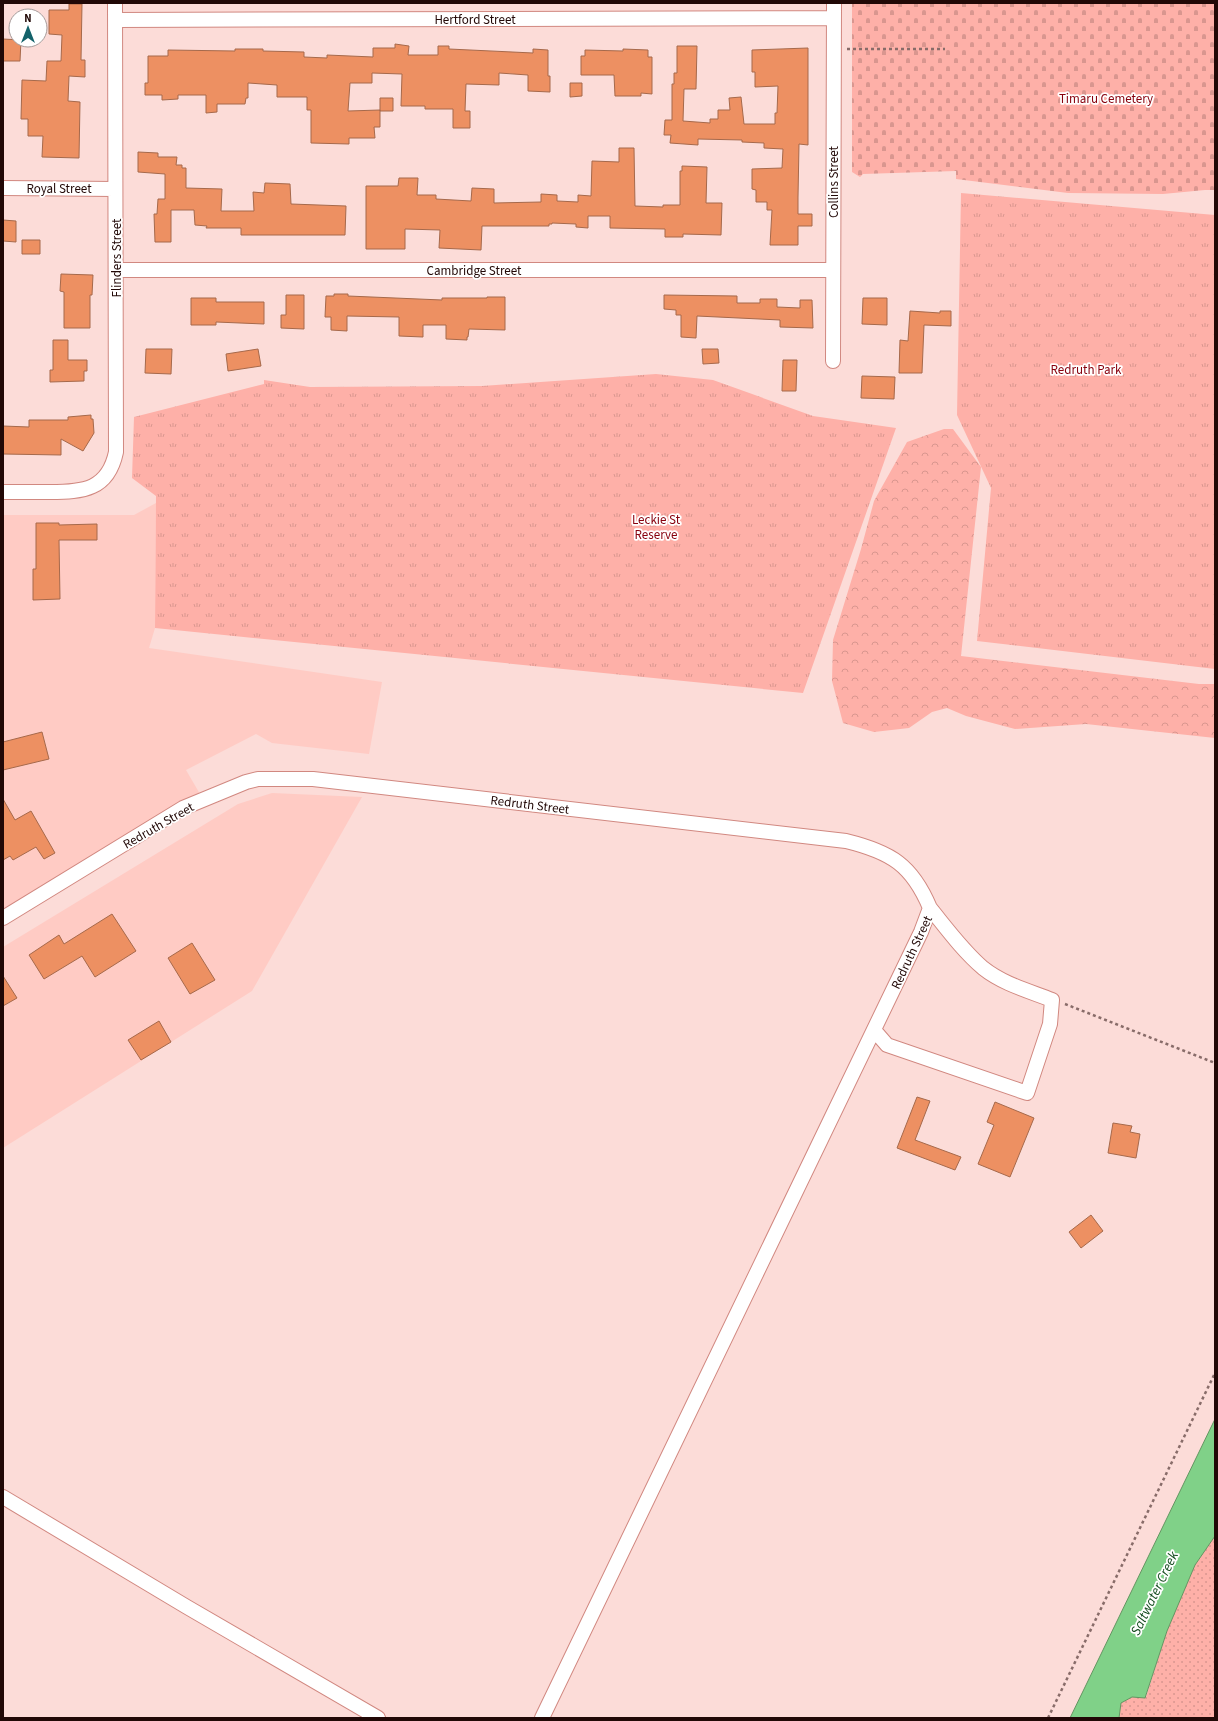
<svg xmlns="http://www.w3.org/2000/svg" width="1218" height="1721" font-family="'Source Sans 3',sans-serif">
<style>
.built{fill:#ffcbc4}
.grass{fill:url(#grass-dots)}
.forest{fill:url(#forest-crowns)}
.cemetery{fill:url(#cemetery-stones)}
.park{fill:url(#park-tufts)}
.water{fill:#80d188;stroke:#649561}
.building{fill:#ed9062;stroke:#a6694b}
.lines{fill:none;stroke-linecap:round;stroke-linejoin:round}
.minor-casing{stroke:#d18880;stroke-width:16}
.path{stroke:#886c69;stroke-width:2.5;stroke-dasharray:3 3;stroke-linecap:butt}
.minor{stroke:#fff;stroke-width:14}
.labels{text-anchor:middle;stroke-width:3.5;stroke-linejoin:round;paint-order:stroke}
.street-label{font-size:13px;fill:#210806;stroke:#fff}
.park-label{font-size:13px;fill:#87010d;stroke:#fff}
.water-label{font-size:14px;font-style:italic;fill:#114a1c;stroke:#fff}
</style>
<defs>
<pattern id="grass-dots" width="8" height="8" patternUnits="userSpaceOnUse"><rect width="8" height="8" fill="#feb0a8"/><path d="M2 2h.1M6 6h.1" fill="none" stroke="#d9968f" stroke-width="1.8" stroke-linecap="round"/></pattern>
<pattern id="forest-crowns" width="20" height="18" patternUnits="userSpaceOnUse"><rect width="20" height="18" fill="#feb0a8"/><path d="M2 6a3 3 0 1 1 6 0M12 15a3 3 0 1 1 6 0" fill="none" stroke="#d9968f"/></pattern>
<pattern id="cemetery-stones" width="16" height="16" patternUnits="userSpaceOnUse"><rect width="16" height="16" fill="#feb0a8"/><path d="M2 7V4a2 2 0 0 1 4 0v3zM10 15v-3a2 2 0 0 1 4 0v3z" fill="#d9968f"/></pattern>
<pattern id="park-tufts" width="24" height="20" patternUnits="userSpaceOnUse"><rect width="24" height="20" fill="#feb0a8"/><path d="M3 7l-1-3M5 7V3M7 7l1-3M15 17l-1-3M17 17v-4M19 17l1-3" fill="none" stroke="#d9968f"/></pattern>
</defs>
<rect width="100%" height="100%" fill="#fcdcd8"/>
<path class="built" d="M156 503 155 628 149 648 382 682 369 754 272 743 256 734 186 770 200 794 3 909V515H134Z
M272 793 362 797 252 991 3 1148V947L238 804Z"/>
<path class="grass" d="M1215 1536V1718H1119L1121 1703 1132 1697H1146L1167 1631 1195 1565Z"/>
<path class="forest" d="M944 429H953L981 467 961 656 1199 684H1215V738L1086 724 1015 729 966 716 947 708 932 712 909 728 874 732 843 723 832 681 833 640 861 549 874 501 907 442Z"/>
<path class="cemetery" d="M852 3H1215V190H1205L1163 194 1068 193 956 179V171L863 174 860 177 852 172Z"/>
<path class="park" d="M961 193 1215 215V669L977 641 991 488 957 415Z
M656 374 713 380 813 416 896 428 803 693 155 628 156 496 132 478 134 417 264 384V380L310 387 482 386Z"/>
<path class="water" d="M1215 1419V1536L1195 1565 1167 1631 1145 1698 1132 1697 1121 1703 1119 1718H1070Z"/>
<path class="building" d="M69 4H82L81 60H85V77L69 76 68 101 80 102 79 158 42 157 43 136H28V119H21L22 80 46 81 47 61H61L62 35 49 34V10H69Z
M3 39 21 40 20 61H3Z
M395 44 409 46 408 55H438V46H449V49L533 53V49L548 50V76H550V92L528 91V75L499 73V85L466 84 465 111H470V128H453V109H425V106H401L402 74 372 73V83H350L348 111 380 110V127H374L375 138H349V144L311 143V110H307V97H277V85L248 83V98H246L245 104H217V112L206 113V95H178V99L162 100V95H145V83H148V56H168V50L235 51V49H263V51L304 52V57L327 58V55L373 57V48H395Z
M677 46H697L696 89H684L683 121 710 123V119H718V110H730L729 98 741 97 744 124H775V113H777L778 86 755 87V72H752V50L808 48V145L799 144 798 197V214H812V226H798V245H770L772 210H767V202H756V190L752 189V169L782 168 783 149 764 148V143L742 142V140L698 139V145L670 143 671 135H664L665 120H672V84H674V73H677Z
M623 49 648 50V57H652V94L641 93V96H615L614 75H581V56H585V50L623 51Z
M570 83H582V96L570 97Z
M380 98H393V111H380Z
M619 148H634L635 206 663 207V205H680V171H682V166L707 167 706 203H722L721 235 683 234V237H665V229L610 228V216H588V228L576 227V224L552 223V224H549V226H482L481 250 439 248 440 230 405 229V249H366V186H398L399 178H418L417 195H436V199L471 201 472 188 494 189V203L541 202V194L557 195V201L578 202V195L591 196 592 161 619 162Z
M138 152 158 153V157H177L176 165H182V168H186V188L222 189 221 211H254L253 192 264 193 265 183 290 184 291 204 346 206 345 235H241V228H206L207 226 195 225 194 210H171V242H155L154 214H157L158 199H165V174L138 172Z
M3 220 16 221V242L3 241Z
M22 240H40V254H22Z
M61 274 93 275 92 295H90V328H64V292L60 291Z
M334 294H348V296L442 300V298H487V297H505V330L469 329 468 337H467V340L446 339V325H423V337L399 336V317L347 316V331L331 330V317H325L326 296H334Z
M286 295H304V329L281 328V315H286Z
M664 295 737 296V303H760V299H777V307L800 308V300H812L813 328 780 327V320L697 316 696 338 681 337V315H676V310L664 309Z
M191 298H216V302H264V324L216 322V325H191Z
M863 298H887V325L862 324Z
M910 311 940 313V311H951V326L924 325 922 373H899L900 340 908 341Z
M53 340H68V360H87V371H84V381L50 382V370H53Z
M146 349H172L171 374 145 373Z
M258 349 261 366 228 371 226 354Z
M702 349H718L719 363 703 364Z
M783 360H797L796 391H782Z
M862 376 895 377 894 399 861 398Z
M91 415V419H93L94 433 83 451 61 439V455L3 454V426L29 427V420H68V417Z
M36 523H59V525L97 524V540H59L60 599 33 600V569H36Z
M42 732 49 759 3 770V742Z
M3 799 15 820 31 811 55 853 44 859 36 847 13 860 10 856 3 860Z
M112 914 136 951 95 977 82 956 44 979 29 955 59 935 64 944Z
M192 943 215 980 190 994 168 958Z
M3 976 17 998 3 1006Z
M159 1021 171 1042 141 1060 128 1040Z
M917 1097 930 1101 915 1140 961 1157 955 1170 897 1148Z
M995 1102 1034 1118 1010 1177 978 1164 994 1125 987 1122Z
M1113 1123 1132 1126 1130 1132 1140 1134 1136 1158 1108 1153Z
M1091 1215 1103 1231 1081 1248 1069 1232Z"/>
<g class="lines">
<defs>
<path id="minor" d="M115 20 834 18
M3 188 115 189
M116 270H833
M833 361 834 3
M3 492C19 492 34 492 50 492 83 492 108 490 116 452L115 3
M3 918 183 808 246 782 258 779H313L846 841C891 852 912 865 930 908L921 932 542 1718
M874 1030 887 1045 1027 1093 1050 1024 1052 1000C1029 991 1003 984 983 968 963 951 947 929 930 908
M3 1497 187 1607 378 1718"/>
</defs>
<use href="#minor" class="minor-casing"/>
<path class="path" d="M847 49H945
M1065 1004 1215 1063
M1048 1718 1215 1373"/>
<use href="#minor" class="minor"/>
</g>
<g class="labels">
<g class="street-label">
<text x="475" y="24">Hertford Street</text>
<text transform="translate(833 182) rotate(-90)" y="5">Collins Street</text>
<text x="59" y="193">Royal Street</text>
<text transform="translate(116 258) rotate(-90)" y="5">Flinders Street</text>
<text x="474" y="275">Cambridge Street</text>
<text transform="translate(530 804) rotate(7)" y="5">Redruth Street</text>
<text transform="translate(158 825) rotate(-30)" y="5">Redruth Street</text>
<text transform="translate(911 952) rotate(-65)" y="5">Redruth Street</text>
</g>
<g class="park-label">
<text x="1106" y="103">Timaru Cemetery</text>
<text x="1086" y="374">Redruth Park</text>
<text x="656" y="524">Leckie St<tspan x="656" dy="15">Reserve</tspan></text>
</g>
<g class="water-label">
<text transform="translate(1154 1593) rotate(-64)" y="5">Saltwater Creek</text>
</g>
</g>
<rect width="1218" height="1721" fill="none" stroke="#210806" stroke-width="8"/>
<g transform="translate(28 28)"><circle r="19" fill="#ffffff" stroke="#a69c9b"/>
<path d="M0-3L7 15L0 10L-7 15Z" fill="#13626a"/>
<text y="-6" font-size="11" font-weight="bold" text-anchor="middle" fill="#210806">N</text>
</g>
</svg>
